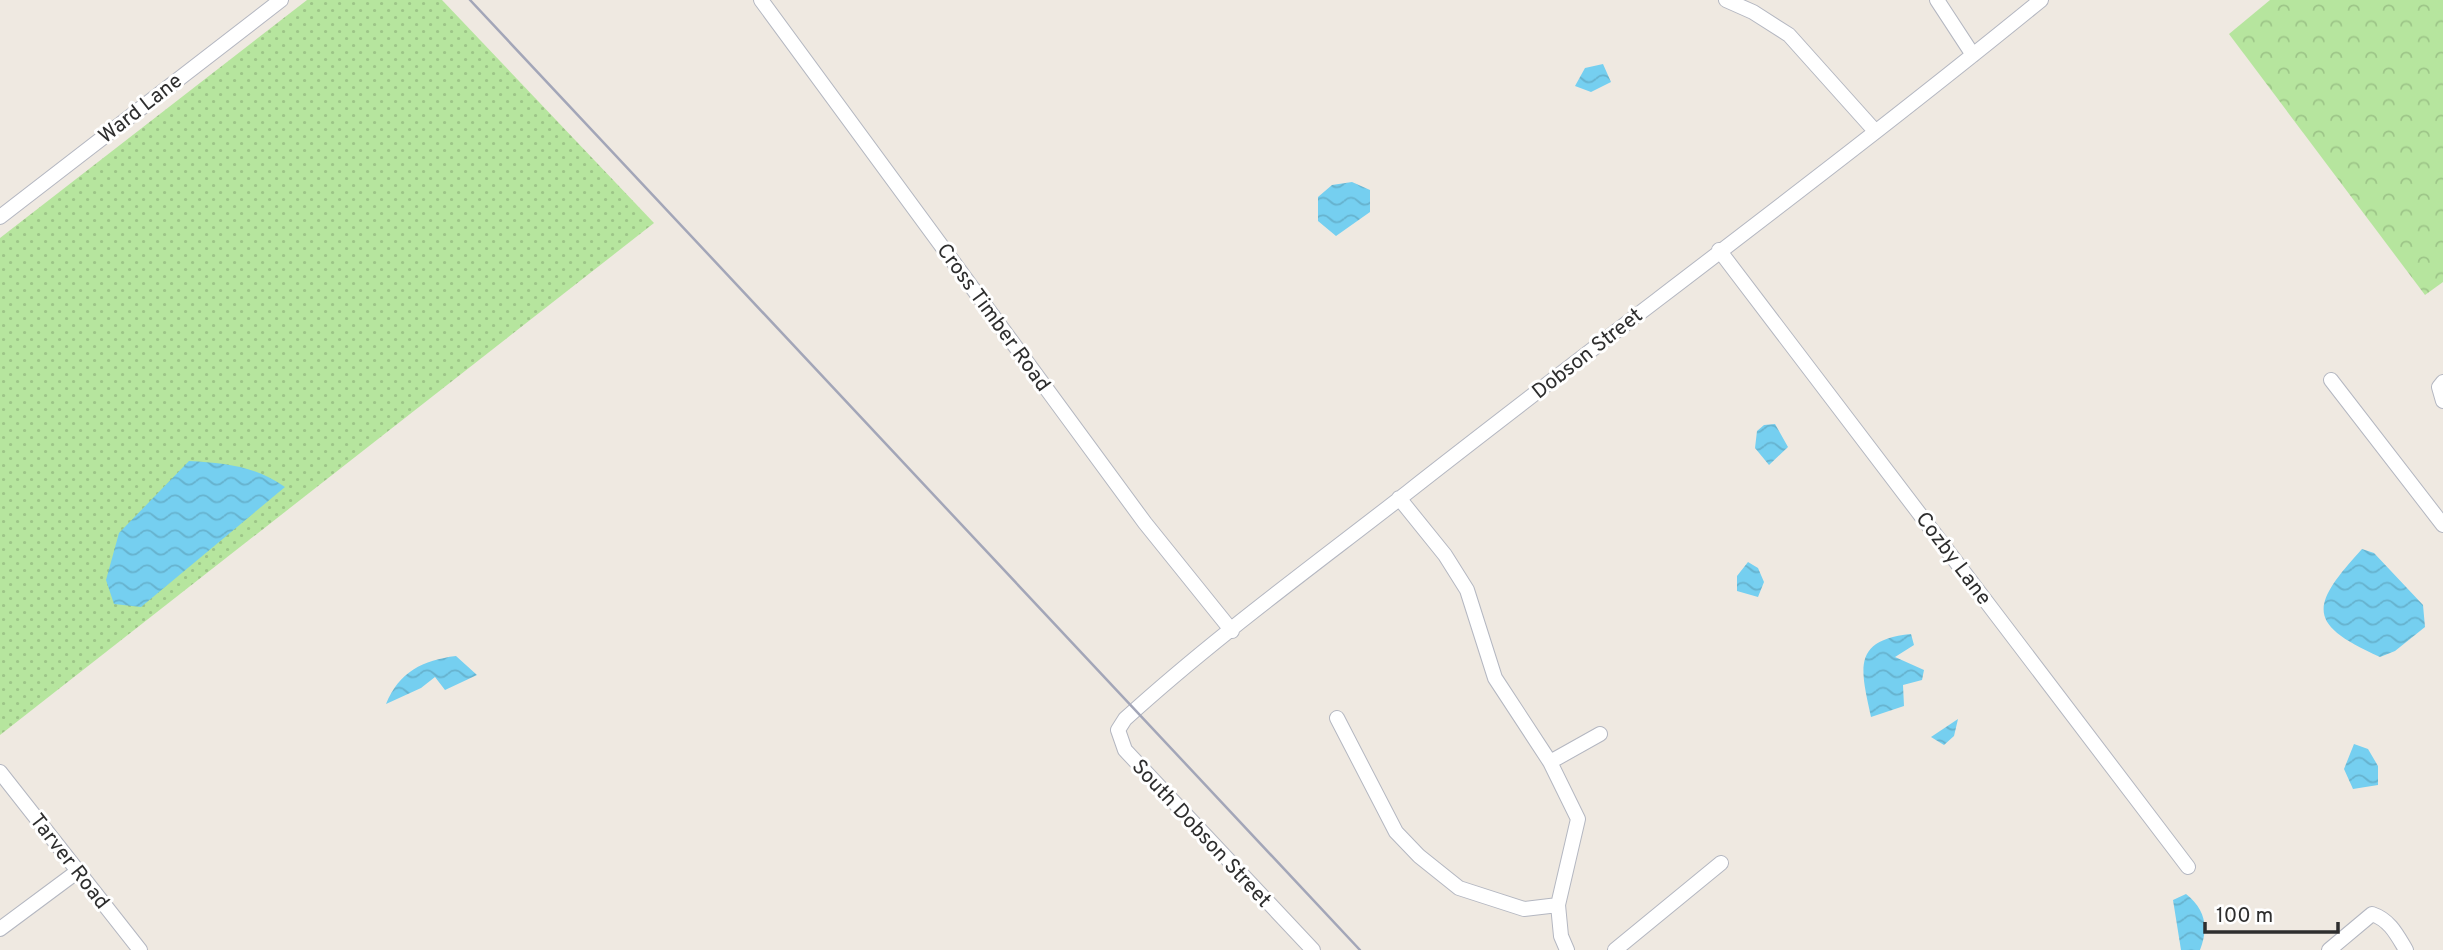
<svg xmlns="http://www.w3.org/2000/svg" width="2443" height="950" font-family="Overpass,sans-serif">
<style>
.grass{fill:url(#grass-dots)}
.forest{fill:url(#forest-crowns)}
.water{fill:url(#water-waves)}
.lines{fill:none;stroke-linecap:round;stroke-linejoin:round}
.minor-casing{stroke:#b4b7c1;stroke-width:16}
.minor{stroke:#fff;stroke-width:14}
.rail{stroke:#a3a6b8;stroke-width:2.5}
.labels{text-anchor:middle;stroke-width:6;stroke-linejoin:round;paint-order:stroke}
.street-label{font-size:21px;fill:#2e2e2e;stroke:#fff}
</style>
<defs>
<pattern id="grass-dots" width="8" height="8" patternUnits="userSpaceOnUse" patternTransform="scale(1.75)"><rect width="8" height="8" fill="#b6e59e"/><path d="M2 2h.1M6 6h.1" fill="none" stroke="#9dc588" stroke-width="1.8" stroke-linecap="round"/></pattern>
<pattern id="forest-crowns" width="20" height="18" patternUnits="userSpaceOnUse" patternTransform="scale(1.75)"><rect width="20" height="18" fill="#b6e59e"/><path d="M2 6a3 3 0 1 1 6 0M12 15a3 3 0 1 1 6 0" fill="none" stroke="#9dc588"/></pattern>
<pattern id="water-waves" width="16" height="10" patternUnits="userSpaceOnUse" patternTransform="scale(1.75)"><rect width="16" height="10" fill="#75cff0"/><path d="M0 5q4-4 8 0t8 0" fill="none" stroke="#66b2ce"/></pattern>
</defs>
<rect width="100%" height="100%" fill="#efe9e1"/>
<path class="grass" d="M307 0H442L654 223 0 735V238Z"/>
<path class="forest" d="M2270 0H2443V282L2425 295 2229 34Z"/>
<path class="water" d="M1603 64 1611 82 1591 92 1575 86 1585 68Z
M1352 182 1370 190V212L1336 236 1318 221V197L1332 185Z
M1775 424 1788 447 1769 465 1755 448 1757 431 1764 425Z
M189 461C225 463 255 466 285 487L141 607 114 604 106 580 119 533Z
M2362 549 2374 553 2423 605 2425 627 2395 651 2380 657C2306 624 2310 606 2362 549Z
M1748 562 1758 568 1764 582 1758 597 1737 591V576Z
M1911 634 1914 645 1895 657 1924 670 1922 680 1903 685 1904 706 1871 717C1861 670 1851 640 1911 634Z
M456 656 477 675 445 690 435 677 421 688 386 704C399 672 423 660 456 656Z
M1958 719 1954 736 1944 745 1931 737Z
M2354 744 2368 749 2378 766V785L2353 789 2344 769Z
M2186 894C2205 909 2209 927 2200 950H2181L2173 900Z"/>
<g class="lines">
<defs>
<path id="minor" d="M761 0 1145 523 1232 631
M1726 0 1753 12 1789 35 1875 131
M1937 0 1973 55
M0 217 281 0
M1719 250 2188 867
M2331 380 2443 525
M2443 382 2439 387 2443 401
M1399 498 1445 555 1467 590 1495 678 1550 762 1578 819 1558 905 1561 936 1567 950
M1337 718 1396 832 1419 856 1459 888 1524 909 1558 905
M1550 762 1600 734
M0 772 140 950
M0 929 78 871
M1313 950 1125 750 1118 730 1125 719C1214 638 1313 566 1408 492 1618 327 1834 169 2041 0
M1615 950 1721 863
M2329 950 2372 914C2390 920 2397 935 2406 950"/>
</defs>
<use href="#minor" class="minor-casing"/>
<use href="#minor" class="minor"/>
<path class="rail" d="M470 0 1360 950"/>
</g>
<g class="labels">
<g class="street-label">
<text transform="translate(140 108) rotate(-38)" y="7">Ward Lane</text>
<text transform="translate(994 317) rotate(54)" y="7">Cross Timber Road</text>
<text transform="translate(1587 353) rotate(-38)" y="7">Dobson Street</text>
<text transform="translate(1954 558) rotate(53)" y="7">Cozby Lane</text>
<text transform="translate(1202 833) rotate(47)" y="7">South Dobson Street</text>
<text transform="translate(70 861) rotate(52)" y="7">Tarver Road</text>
</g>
</g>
<path d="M2205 922v10h133v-10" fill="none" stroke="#2e2e2e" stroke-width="3.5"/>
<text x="2216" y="922" font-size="21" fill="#2e2e2e" stroke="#ffffff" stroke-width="5" paint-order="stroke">100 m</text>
</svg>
